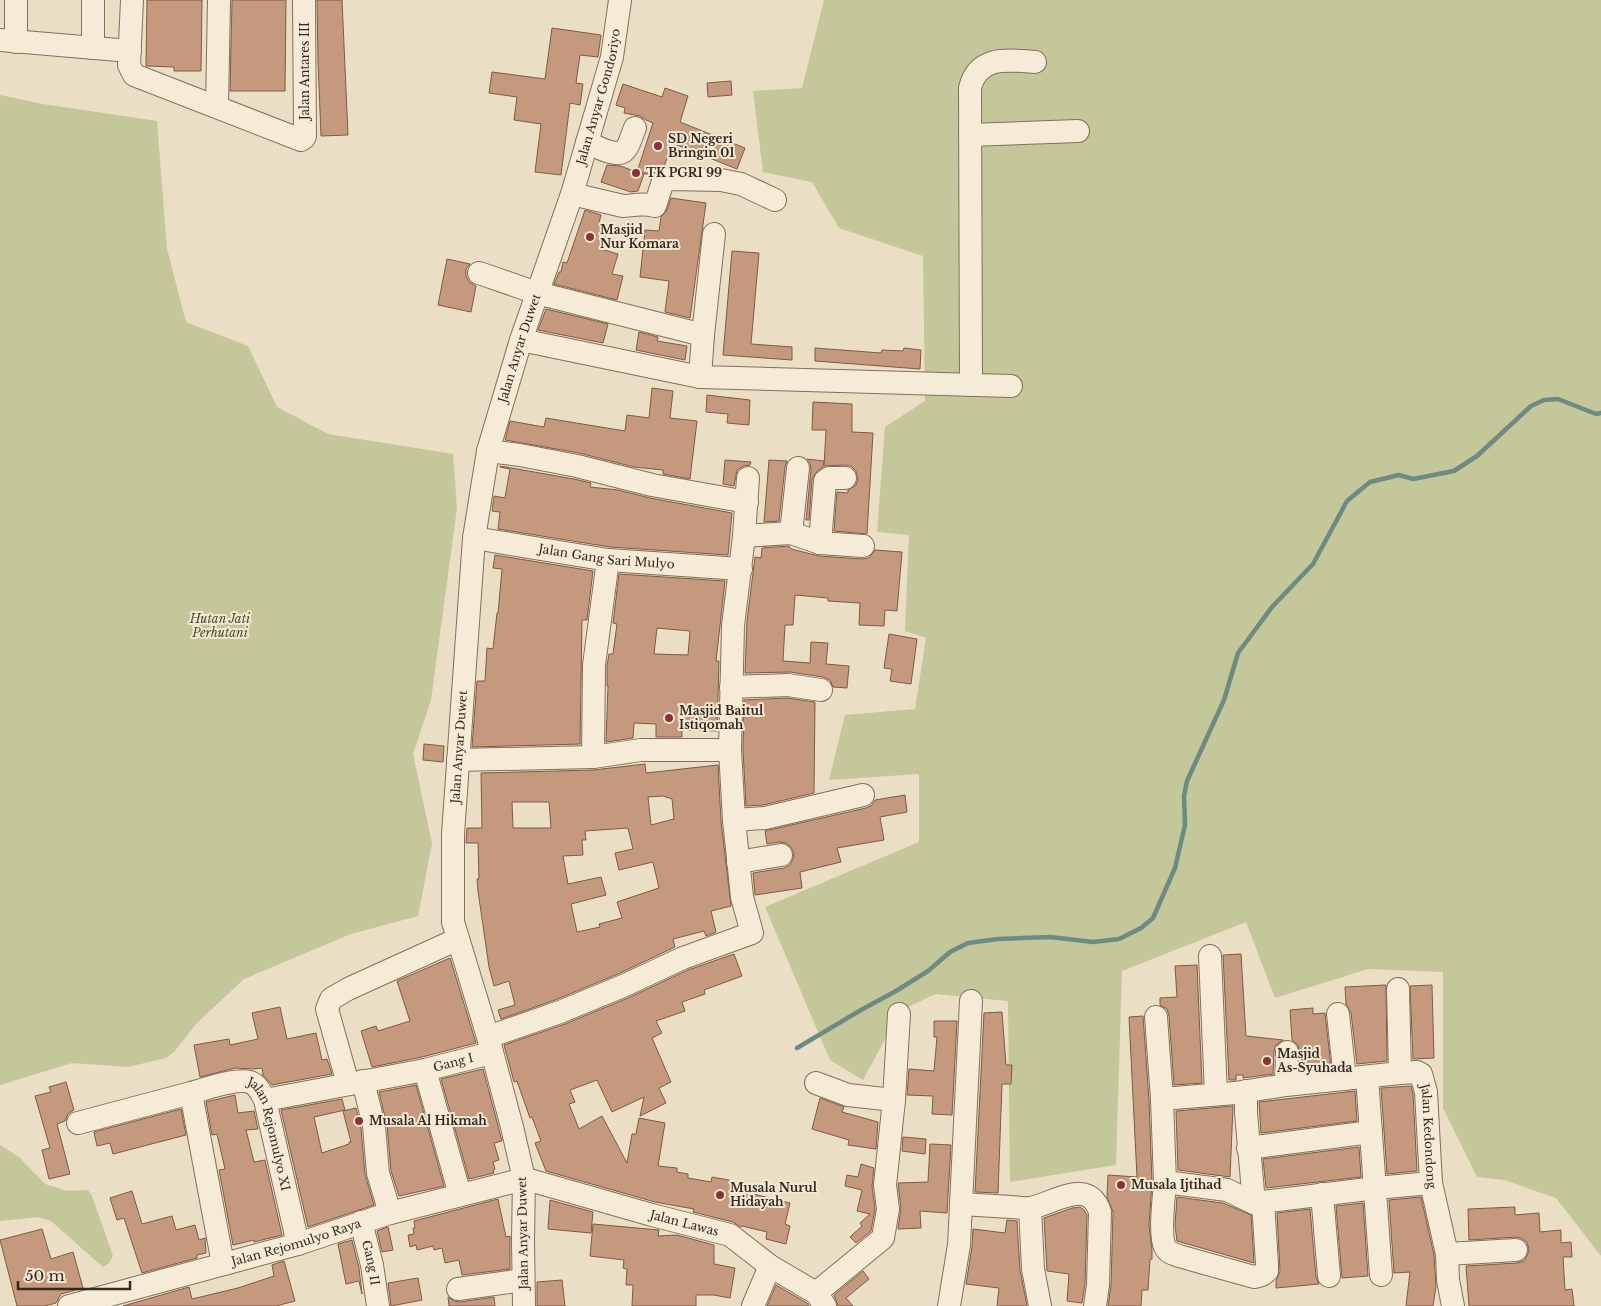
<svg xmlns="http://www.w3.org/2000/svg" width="1601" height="1306" font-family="'Libre Baskerville',serif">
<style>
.green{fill:#c3c799}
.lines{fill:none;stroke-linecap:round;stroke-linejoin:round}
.stream{stroke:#6d8b82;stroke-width:4.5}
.building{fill:#c5997d;stroke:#805a44;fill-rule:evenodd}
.minor-casing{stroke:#83705c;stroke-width:24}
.minor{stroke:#f5ebd6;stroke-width:22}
.poi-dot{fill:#8c3134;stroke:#f2e8d3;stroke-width:2}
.labels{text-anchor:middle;stroke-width:4;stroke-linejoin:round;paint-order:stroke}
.street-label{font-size:12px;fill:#34291f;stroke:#f2e8d3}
.poi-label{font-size:12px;font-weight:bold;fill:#34291f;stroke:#f2e8d3;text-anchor:start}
.park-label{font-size:12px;font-style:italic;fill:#464f27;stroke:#f2e8d3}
</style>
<rect width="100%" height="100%" fill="#eadec4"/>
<path class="green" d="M824 0H1601V1256L1556 1198 1504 1180 1477 1177 1443 1108V972L1368 969 1275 998 1246 922 1122 971 1116 1165 1010 1182 1008 1001 935 994 900 1011 863 1080 830 1060 765 907 919 842V774L829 780 845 715 915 709 926 638 905 631 909 535 877 532 885 427 925 401 923 256 839 228 812 182 763 172 753 91 802 88Z
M0 95 43 104 157 121 167 249 186 322 248 346 277 407 328 434 453 454 457 508 431 700 413 754 432 843 418 916 351 934 244 979 196 1024 174 1052 166 1058 128 1067 72 1063 0 1085Z
M0 1145 19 1157 45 1184 67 1191 88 1190 92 1196 113 1256 109 1263 103 1267 51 1221 38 1217 0 1221Z"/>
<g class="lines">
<path class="stream" d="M797 1048 861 1010 896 991 928 971 950 952 968 943 998 939 1050 937 1093 942 1119 939 1141 928 1153 918 1175 868 1185 825 1184 796 1187 781 1224 700 1238 653 1272 607 1313 564 1347 501 1370 482 1399 475 1413 479 1454 471 1477 456 1531 406 1544 400 1558 399 1596 414 1601 413"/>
</g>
<path class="building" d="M147 0H202L201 71H174V67L146 66Z
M232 0H286L285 91H230Z
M317 0H342L348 135 321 136 318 61Z
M552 28 601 35 598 57 580 55 576 83 583 84 580 105 570 103 561 175 535 172 541 124 514 120 517 97 489 93 492 72 545 79Z
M731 81 732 95 708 97 707 83Z
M623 84 662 97 665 88 688 96 680 122 745 148 737 169 672 143 664 167 654 171 652 175 637 172 644 174 638 191 631 192 601 182 607 165 620 166 637 172 653 123 646 120 640 116 624 113 625 108 616 105Z
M671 198 706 203 690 318 665 312 669 281 640 277 645 230 659 231 661 217 667 210Z
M585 210 601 215 599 223 609 226 601 249 618 254 612 274 623 276 617 300 554 284 559 272H561L563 262 567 263Z
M732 251 759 253 751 344 792 347V360L723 355Z
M447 259 470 264 466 269V276L469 282 476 286 471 312 438 305Z
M546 309 608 324 603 343 538 330Z
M639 332 658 337 657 341 687 346 685 360 636 350Z
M815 348 881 353 882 350 903 351 904 348 921 350 920 369 815 361Z
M652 388 673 391 670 418 697 421 690 479 663 474V470L634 467 579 453 505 440 510 421 544 427 546 418 625 431 627 415 649 418Z
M707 395 750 400 749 425 727 423 728 414 706 412Z
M813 402 852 404V432L873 433 867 534 834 531 837 492 848 493V490L856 485 858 478 856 471 851 466 845 465 824 466 826 430H812Z
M807 459 824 461 823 467 817 471 812 480 809 520H806L811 469 810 463Z
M725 460 751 462 750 465 743 466 737 470 734 486 723 484Z
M769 460 787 461 785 467 779 521 764 522Z
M500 466 574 479 591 483 590 487 618 490 650 498 732 513 728 555 610 547 498 529 500 512 492 511 494 496 505 498 510 469 500 467Z
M789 546 791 549 819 556 862 559 869 558 875 550 902 552 897 611 885 610 884 626 859 625 860 603 828 601V598L795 595 793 625H785L783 661 810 663 811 642 828 643 826 664 849 666 847 688 833 687 830 680 823 677 790 672 745 673 747 621 755 557 761 558 762 548Z
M495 555 593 571 587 620H582L580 744 472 747 477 681H485L487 648 493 649 497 613H498L502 569 493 568Z
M619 574 725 581 716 661H719L717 731 682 730V737H656V724L634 723 633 738 606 742 608 686H607V666L609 654H613L617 624 613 623ZM657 628 690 631 688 655 654 654Z
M889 634 917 639 911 684 890 681 892 669 884 668Z
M787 698 815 702 814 793 763 805 746 806 743 750 744 700Z
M424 744 444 746 443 762 423 760Z
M645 764 646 773 718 765 721 821 731 906 711 911 716 932 706 936 704 931 673 939 675 947 618 974 555 1000 501 1019 498 1010 515 1005 509 981 494 986 489 967 478 891 477 879H479L478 843H466L467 828H482L481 773 593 770ZM663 796 672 799 674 819 651 825 648 797ZM512 802H549L551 828H513ZM628 828 633 849 615 853 619 870 653 862 659 888 617 902 622 918 599 924 600 927 577 932 571 904 606 895 601 877 568 884 563 856 583 855 582 840H586L585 831Z
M905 795 907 812 880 817 884 840 837 848 841 862 800 872 802 888 755 895 753 873 784 868 790 865 793 859 794 853 791 847 786 843 779 842 767 844 765 831 866 808 872 805 875 800Z
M734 954 742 976 704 990 705 994 682 1002 685 1011 656 1021 662 1033 652 1038 671 1082 659 1088 666 1103 640 1116 644 1097 612 1112 597 1080 570 1090 575 1102 569 1104 579 1129 602 1116 627 1163 632 1134H636L639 1118 665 1123 658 1166 677 1168V1172L688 1174V1178L711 1182 712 1177 734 1181 733 1184 751 1189 749 1193 790 1203 785 1224 790 1226 786 1244 766 1239 767 1232 742 1226 741 1227 733 1222 693 1212 694 1209 655 1202 546 1171 535 1143 541 1141 532 1117 530 1118 517 1081 514 1082 504 1045 565 1024 628 998 688 970Z
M1241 954 1246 1036 1283 1040 1276 1045 1274 1051 1273 1074 1243 1078V1075H1236V1080H1229L1223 955Z
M450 958 476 1043 422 1057 372 1067 361 1031 376 1026 378 1031 410 1021 397 981Z
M1197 965 1202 1083 1174 1085 1169 1016 1167 1009 1160 1005V998L1177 997 1175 966Z
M1386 985 1387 1061 1357 1064 1351 1013 1346 1004 1345 987Z
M1432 985 1434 1058 1413 1059 1410 986Z
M280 1007 287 1039 316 1033 322 1060 327 1059 332 1074 272 1085 263 1075 262 1068 253 1069 235 1068 200 1077 194 1045 229 1039 230 1045 258 1039 252 1013Z
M1313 1008V1014L1325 1013 1331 1067 1300 1070V1052L1298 1045 1292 1040 1290 1010Z
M1002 1012 1006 1065H1012L1011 1084H1002L998 1193 975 1192 984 1013Z
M1143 1016 1149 1100 1152 1182 1149 1225 1152 1250V1259H1150L1148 1290H1142L1141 1306H1108L1111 1285 1113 1212 1107 1197 1108 1175 1137 1177 1129 1017Z
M934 1021H957L952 1115 932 1114 933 1096 907 1095 909 1069 934 1071 937 1037H934Z
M483 1069 502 1141 494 1143 499 1160 493 1162 495 1169 493 1170 494 1173 469 1179 441 1079Z
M66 1082 74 1110 68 1114 65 1121 57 1124 70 1174 49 1179 42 1150 50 1148 35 1096 51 1092 49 1087Z
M416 1085 444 1186 399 1196 391 1171 387 1125 379 1092Z
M1411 1086 1413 1094 1417 1171 1387 1174 1381 1088Z
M1355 1091 1357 1121 1261 1133 1259 1102Z
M235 1095 238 1113 254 1111 258 1129 246 1130 254 1162 265 1160 282 1235 254 1242V1240L233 1245 219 1170 225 1169 217 1134 212 1135 206 1102Z
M820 1098 844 1107 842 1112 878 1122 876 1149 848 1145 849 1140 812 1129Z
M342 1099 345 1110 314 1117 322 1153 349 1144V1142H351L343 1111 356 1108 361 1128 365 1174 374 1205 308 1227 281 1110Z
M1233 1106 1230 1177 1178 1170 1176 1111Z
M181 1109 186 1135 113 1154 110 1143 97 1146 94 1132Z
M903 1137 926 1139 925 1154 902 1151Z
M930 1144 951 1145 947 1213 920 1211 921 1228 898 1229 901 1208 898 1183 928 1182Z
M1359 1147 1361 1177 1266 1188 1263 1159Z
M861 1164 874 1168 872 1186 875 1209 871 1231 856 1243 850 1237 862 1226 860 1223 870 1214 857 1211 862 1190 845 1186 847 1175 858 1177Z
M132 1191 142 1224 172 1216 176 1230 195 1225 199 1240 205 1238 206 1253 197 1255V1258L142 1273 124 1218 117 1220 110 1198Z
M1177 1197 1223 1203 1251 1215 1254 1263 1177 1241 1175 1225Z
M1421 1197 1434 1255 1436 1286 1433 1306H1406L1410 1272 1394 1273 1389 1200Z
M498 1199 506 1237 510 1236V1269L462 1275 459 1260 445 1263 442 1248 434 1250 433 1246 417 1250 416 1245 410 1247 408 1235 414 1234 413 1228H415L414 1221Z
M550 1200 593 1212 591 1233 548 1229Z
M1363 1203 1368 1276 1342 1278 1336 1206Z
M1080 1207 1084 1210 1087 1215 1085 1284 1082 1303 1067 1301 1069 1274 1047 1271 1044 1218 1072 1208Z
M1515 1207V1215L1539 1213 1540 1232 1561 1230V1243L1571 1242 1572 1257H1563L1565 1290 1572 1289 1574 1306H1469L1466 1266 1517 1263 1524 1261 1527 1256 1529 1250 1527 1242 1521 1238 1516 1237 1469 1240 1468 1209Z
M1310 1209 1316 1277 1319 1284 1276 1288V1281L1280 1271 1277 1213Z
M1007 1220 1017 1221 1020 1270 1027 1306H997L999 1288 966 1284 972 1247 973 1229 1005 1233Z
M593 1224 659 1230 658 1236 677 1235 714 1245V1264L735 1268 730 1298 714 1295H696V1306H632L633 1285H626L627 1269 623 1268 624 1260 590 1256Z
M388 1227 393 1250 382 1252 377 1231Z
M42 1229 51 1259 73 1252 83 1288 61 1294 56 1303 45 1306H17L0 1240Z
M352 1240 359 1268 362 1294 359 1281 346 1284 338 1244Z
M284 1261 295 1301 276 1306H123L189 1287 192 1299 238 1288 274 1276 272 1265Z
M863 1271 869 1279 846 1298 853 1306H838L834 1295Z
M418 1278 422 1300 391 1306 388 1283Z
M562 1280 565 1306H537V1282Z
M776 1285 807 1303 809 1306H767Z
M448 1297 454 1301 460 1302 494 1297 495 1306H449Z"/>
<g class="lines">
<defs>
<g id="minor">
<path d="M16 0V42"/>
<path d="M93 0V48"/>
<path d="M132 0 129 65 134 75 301 140 304 138 305 136 304 0"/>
<path d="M0 40 130 51"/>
<path d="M217 107 219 0"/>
<path d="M970 135 1078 131"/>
<path d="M587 142C595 146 618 159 625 150 630 145 632 134 635 128"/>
<path d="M572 194 623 206C637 206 640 202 655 206L663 181 670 179 721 180 741 184 775 200"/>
<path d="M479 273 537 293 703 335 700 377 1011 386"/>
<path d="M703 335 714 234"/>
<path d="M521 340 700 377"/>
<path d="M971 385 970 88C978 55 1008 60 1035 62"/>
<path d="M488 451 520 455 577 466 652 485 747 502"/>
<path d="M791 533 798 468"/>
<path d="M744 536 791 533 820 543 863 546"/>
<path id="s1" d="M474 538 608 560 741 569"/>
<path d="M820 543 825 481 829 478H845"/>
<path d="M731 687 788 685 821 690"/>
<path d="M593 757 594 665 608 560"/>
<path d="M458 760 593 757 641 750H730"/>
<path d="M734 820 765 818 863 795"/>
<path d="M738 862 781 855"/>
<path d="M1210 956 1216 1094"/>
<path d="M1398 989 1400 1073"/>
<path d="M1338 1014 1345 1079"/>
<path d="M1156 1017 1162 1099 1165 1182"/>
<path d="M488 1037 560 1012 623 986 683 958 752 933 742 897 734 820 730 750 733 626 744 536 748 478"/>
<path d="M1367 1077 1381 1275"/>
<path d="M363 1081 374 1126 378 1173 390 1213"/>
<path d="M816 1083 848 1095 894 1100"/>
<path d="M348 1084 327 1009 331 999 348 989 458 939"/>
<path d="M1286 1085 1287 1052"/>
<path d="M1246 1091V1113L1254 1203"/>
<path id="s2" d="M1162 1099 1235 1093 1286 1085 1400 1073 1417 1072 1421 1074 1426 1092 1431 1183 1447 1254 1448 1280 1453 1306"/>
<path d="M265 1100 425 1070"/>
<path d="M78 1123 191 1093"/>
<path d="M1248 1148 1371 1132"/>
<path d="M1322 1194 1329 1276"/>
<path id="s3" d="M460 1195 425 1070 491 1053"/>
<path d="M1263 1202 1267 1264V1271L1262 1275 1254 1277 1179 1256C1174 1254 1168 1253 1165 1247 1159 1235 1164 1197 1165 1182L1227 1190 1254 1203 1376 1188 1431 1183"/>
<path d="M961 1204C978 1205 995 1206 1011 1207 1017 1207 1025 1209 1030 1208 1054 1204 1088 1176 1100 1212L1098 1285 1095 1306"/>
<path d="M1030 1208 1033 1269 1040 1306"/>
<path id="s4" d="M361 1222 372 1265 378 1306"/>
<path d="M1447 1254 1516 1250"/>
<path id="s5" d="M223 1264 191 1093C205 1089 236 1078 250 1082 258 1085 261 1093 265 1100L298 1244"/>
<path d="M458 1289 523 1280"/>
<path d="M816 1293 883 1238 888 1209 885 1185 894 1100 899 1014"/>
<path id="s6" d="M69 1306 298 1244 390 1213 524 1179 533 1181 652 1215 730 1235 770 1266 816 1293 825 1306"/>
<path id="s7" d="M524 1306 523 1240 524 1179 512 1127 488 1037 453 922V834L474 538 488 451 521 340 572 194 612 57 620 0"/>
<path d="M753 1306 770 1266"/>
<path d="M949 1306 959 1245 971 1001"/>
</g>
</defs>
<use href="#minor" class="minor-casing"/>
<use href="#minor" class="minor"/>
</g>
<g class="poi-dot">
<circle cx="658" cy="146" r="5"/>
<circle cx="636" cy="173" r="5"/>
<circle cx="590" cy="237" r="5"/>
<circle cx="669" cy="718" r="5"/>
<circle cx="1267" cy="1061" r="5"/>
<circle cx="359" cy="1121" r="5"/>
<circle cx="1121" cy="1185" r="5"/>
<circle cx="720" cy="1195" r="5"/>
</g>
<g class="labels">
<g class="street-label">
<text transform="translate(305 71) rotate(-90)" y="4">Jalan Antares III</text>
<text dy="4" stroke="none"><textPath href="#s7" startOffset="1238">Jalan Anyar Gondoriyo</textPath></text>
<text dy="4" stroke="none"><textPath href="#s7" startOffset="974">Jalan Anyar Duwet</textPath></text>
<text dy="4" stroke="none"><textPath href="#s1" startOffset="134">Jalan Gang Sari Mulyo</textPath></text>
<text dy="4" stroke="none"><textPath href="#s7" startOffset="569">Jalan Anyar Duwet</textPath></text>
<text dy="4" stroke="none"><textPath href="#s3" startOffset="159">Gang I</textPath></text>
<text dy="4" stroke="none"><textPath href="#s2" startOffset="324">Jalan Kedondong</textPath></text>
<text dy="4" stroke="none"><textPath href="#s5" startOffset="292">Jalan Rejomulyo XI</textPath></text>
<text dy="4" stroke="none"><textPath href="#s6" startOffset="639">Jalan Lawas</textPath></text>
<text transform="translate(523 1233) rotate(-91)" y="4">Jalan Anyar Duwet</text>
<text dy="4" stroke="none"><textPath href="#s6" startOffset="236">Jalan Rejomulyo Raya</textPath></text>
<text dy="4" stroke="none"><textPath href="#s4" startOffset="42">Gang II</textPath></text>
</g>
<g class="poi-label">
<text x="668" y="143">SD Negeri<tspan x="668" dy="14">Bringin 01</tspan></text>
<text x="646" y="177">TK PGRI 99</text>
<text x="600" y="234">Masjid<tspan x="600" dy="14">Nur Komara</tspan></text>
<text x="679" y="715">Masjid Baitul<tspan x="679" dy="14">Istiqomah</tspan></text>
<text x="1277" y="1058">Masjid<tspan x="1277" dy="14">As-Syuhada</tspan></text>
<text x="369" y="1125">Musala Al Hikmah</text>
<text x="1131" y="1189">Musala Ijtihad</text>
<text x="730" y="1192">Musala Nurul<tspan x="730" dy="14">Hidayah</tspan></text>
</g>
<g class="park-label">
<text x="220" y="623">Hutan Jati<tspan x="220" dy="14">Perhutani</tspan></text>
</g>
</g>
<path d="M18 1281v8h112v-8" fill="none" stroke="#34291f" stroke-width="2.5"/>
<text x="25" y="1281" font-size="15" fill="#34291f" stroke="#f2e8d3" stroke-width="4" paint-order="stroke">50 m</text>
</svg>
